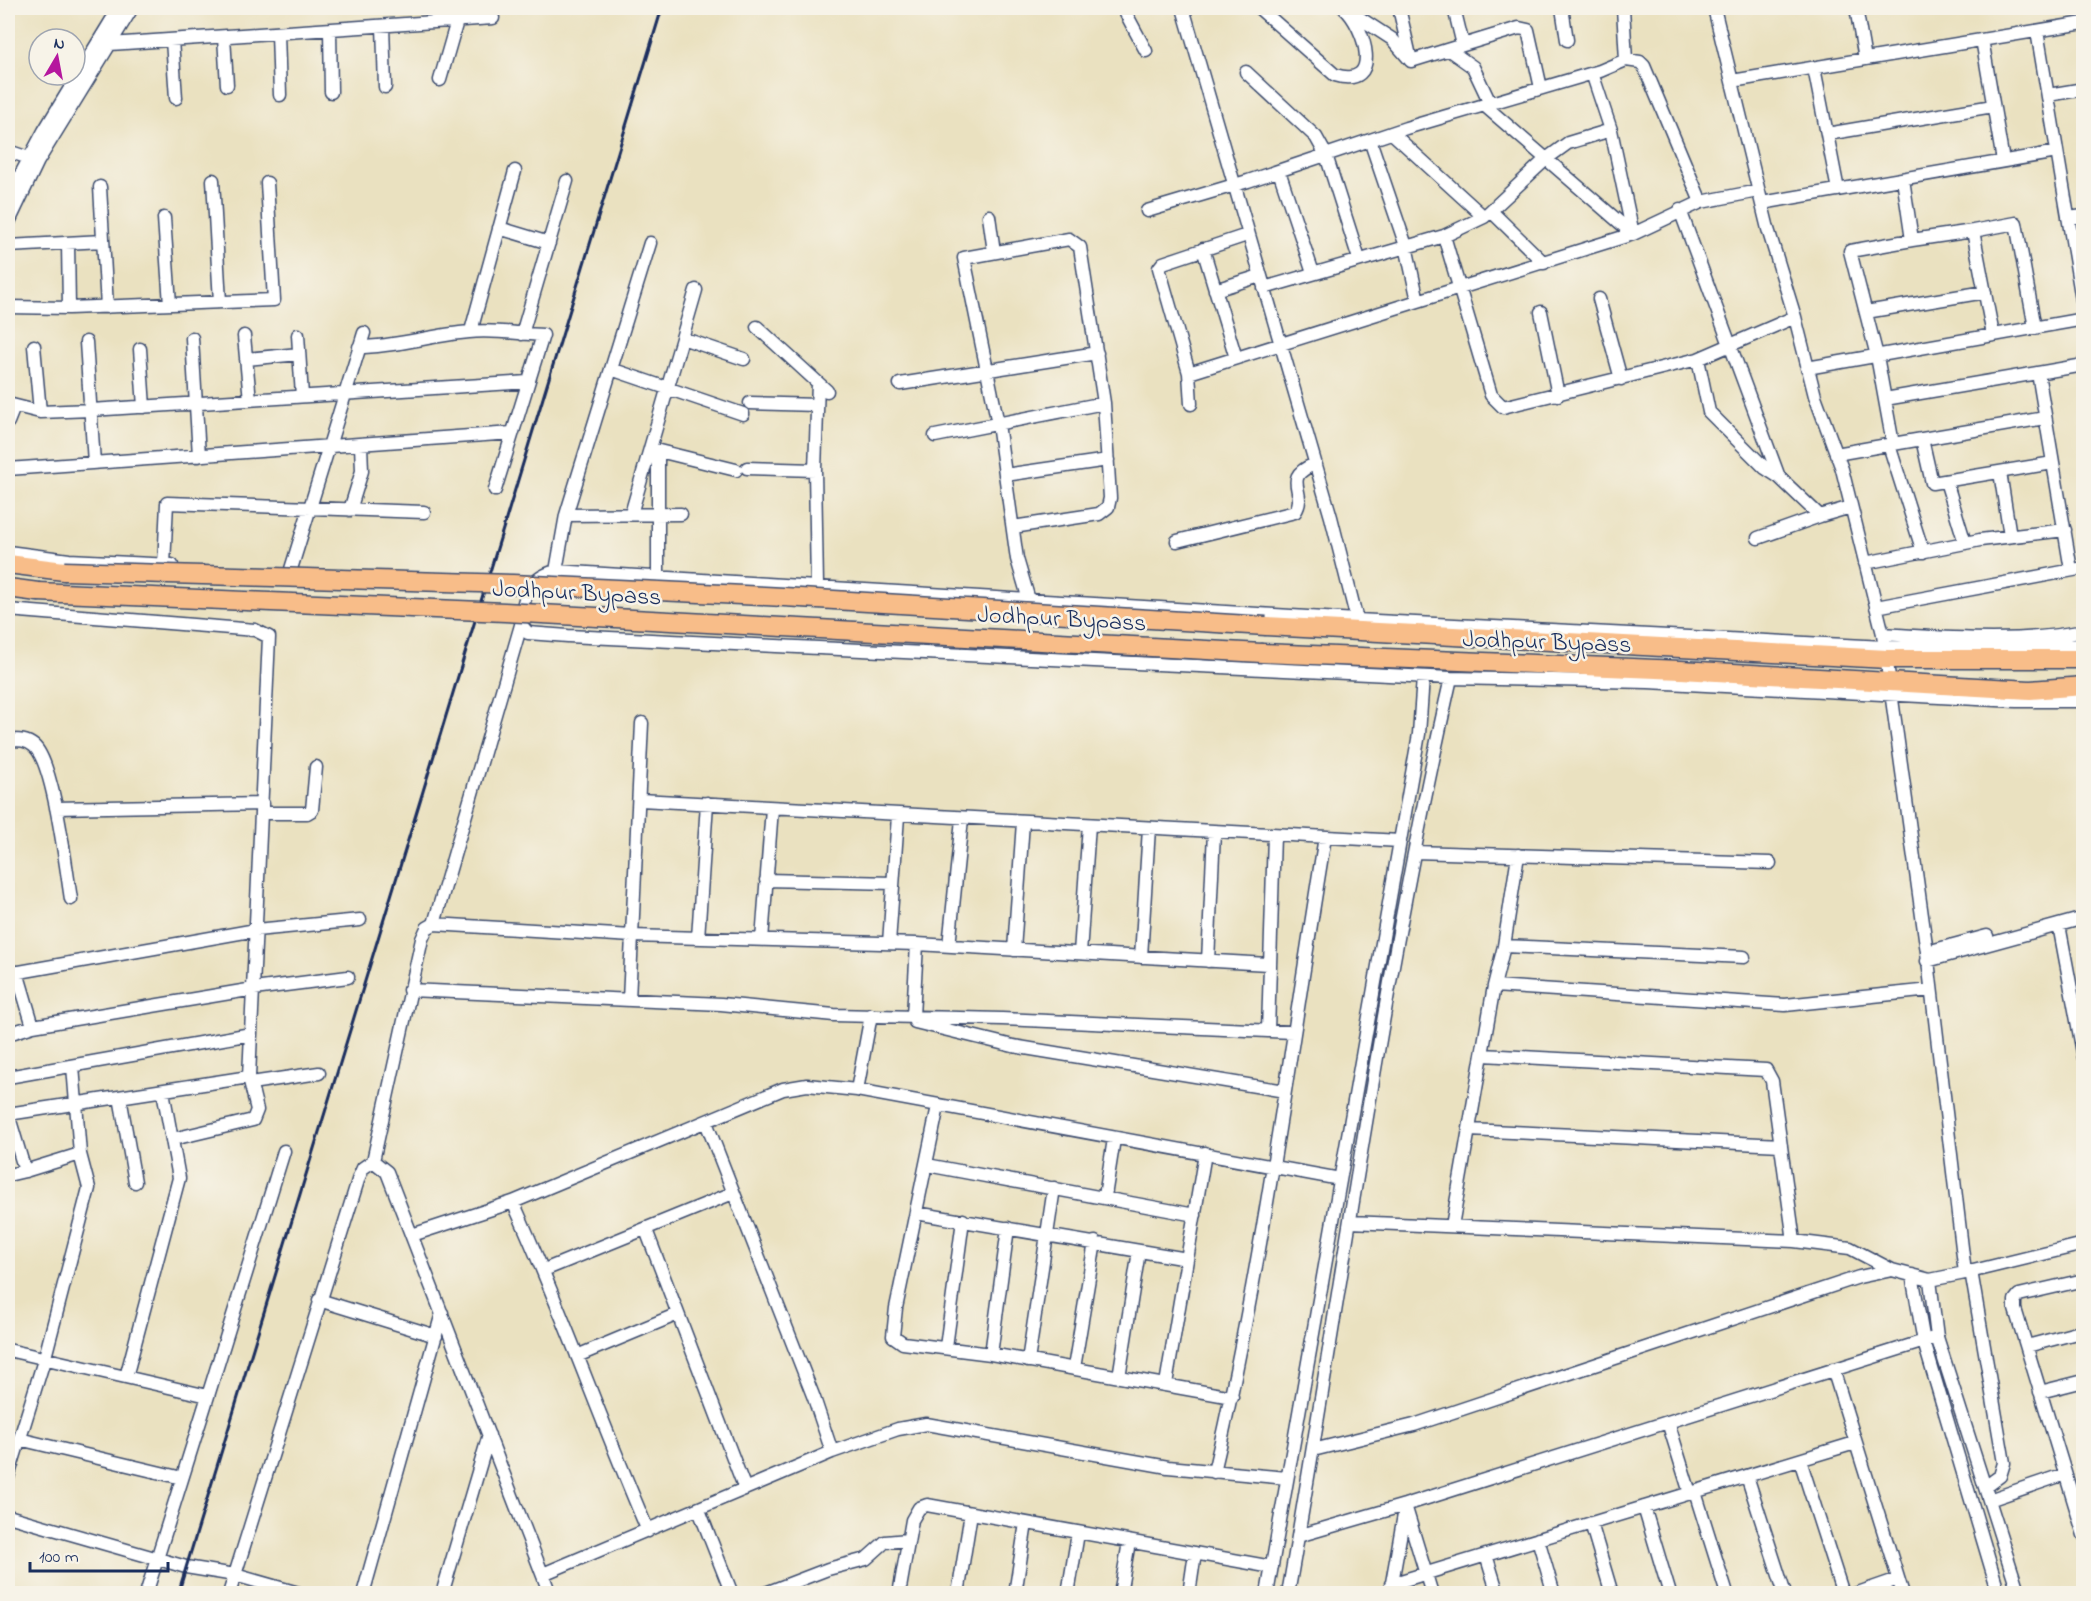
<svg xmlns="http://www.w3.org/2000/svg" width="2091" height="1601" font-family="'Indie Flower',sans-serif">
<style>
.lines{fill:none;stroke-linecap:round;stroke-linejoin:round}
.minor-casing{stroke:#3a4a6d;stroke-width:15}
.highway-casing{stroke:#3a4a6d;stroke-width:21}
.minor{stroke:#fff;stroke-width:12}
.highway{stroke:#f8bd89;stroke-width:18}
.rail{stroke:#1b2f5e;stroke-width:3}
.highway-bridge-casing{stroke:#3a4a6d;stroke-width:21;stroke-linecap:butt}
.highway-bridge{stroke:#f8bd89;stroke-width:18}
.labels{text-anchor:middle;stroke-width:5;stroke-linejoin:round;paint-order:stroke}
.street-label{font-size:24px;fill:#1b2f5e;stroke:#f7f3e8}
</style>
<rect width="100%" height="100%" fill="#f7f3e8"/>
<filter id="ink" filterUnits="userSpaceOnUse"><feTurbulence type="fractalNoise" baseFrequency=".0167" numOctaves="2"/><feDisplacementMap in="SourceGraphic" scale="12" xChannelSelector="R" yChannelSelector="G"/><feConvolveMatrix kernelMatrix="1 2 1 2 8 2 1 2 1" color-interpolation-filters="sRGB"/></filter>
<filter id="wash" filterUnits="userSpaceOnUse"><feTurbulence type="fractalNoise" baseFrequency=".008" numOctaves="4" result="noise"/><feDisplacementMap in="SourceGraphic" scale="24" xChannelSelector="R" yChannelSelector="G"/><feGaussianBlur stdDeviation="1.35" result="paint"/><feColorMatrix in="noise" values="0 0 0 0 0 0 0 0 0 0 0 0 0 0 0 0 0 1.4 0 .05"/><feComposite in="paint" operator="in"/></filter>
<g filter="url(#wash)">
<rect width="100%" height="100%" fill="#eae1c0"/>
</g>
<g filter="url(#ink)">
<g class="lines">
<defs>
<path id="minor" d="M1123 8 1146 51
M1183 8 1331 517 1357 620
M1259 8 1335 75C1384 90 1365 26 1344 8
M1399 8 1410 56
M1562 8 1567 40
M1623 8 1626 60 1640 62 1644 66 1701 202 1758 191
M1856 8 1865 59
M1352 13 1392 39 1411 61 1463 45 1454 8
M383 26 385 87
M330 30 331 92
M2037 31 2084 312
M278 33 280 95
M224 37 227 85
M172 40 176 98
M110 44 493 18
M1463 45 1519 28 1528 30 1541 88
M1983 45 2003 161
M1449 50 1473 67 1490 103
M1246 72 1316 137 1326 155 1359 259
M1592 73 1611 130 1633 234 1701 202
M1815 73 1838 190
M440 80 457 21
M1732 81 2084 23
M2048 95 2084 89
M1484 105 1633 234
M1392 133 1484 217
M1827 134 1993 106
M8 151 35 160
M1279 171 1313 273
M213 180 220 302
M100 187 107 307
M8 198 44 131 119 8
M1762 203 2057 152
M1680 210 1779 477
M1147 211 1248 181 1406 128 1600 71 1626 60
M1491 211 1544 263
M989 216 994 252
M164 218 170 304
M2068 218 2084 216
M8 224 38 161 132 8
M499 228 549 243
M1973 231 2016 223 2035 328
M1444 236 1491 395 1503 407 1698 359 1795 317
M1912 240 1973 231 1993 335
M68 243 69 308
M8 246 103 241
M1203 249 1236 358
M1264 288 1444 236 1484 217 1546 159 1568 143 1611 130
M1215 290 1260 276
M1599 299 1621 379
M1418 301 1633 234
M8 307 69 308 274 300 267 183
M1541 312 1558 395
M1866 312 1985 292
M757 327 827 391
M471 331 515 171
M522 334 567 181
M298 335 302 396
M244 336 250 400
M192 338 199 456
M682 338 744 359
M86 342 94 463
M34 346 40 412
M359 347C396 347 431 335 469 332 492 329 519 334 543 335L495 490
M140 349 144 407
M246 359 299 354
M1698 359 1709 412 1765 468 1779 477 1820 516 1851 507
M1807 368 2084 319
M611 369 743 414
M1189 373 1418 301 1406 246 1370 140
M2038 373 2071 570
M900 384 1097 353
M1885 399 2084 365
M750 403 817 405
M8 404 40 412 91 410 528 382
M1191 404 1189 373 1159 268 1163 263 1247 235
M8 422 14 407
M935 436 1104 403
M1922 439 1932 483 2053 463
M1893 444 2045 418
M1889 445 1923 552
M651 449 736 470
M658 451V579
M1836 454 1893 444 1877 356 1850 251 1912 240 1903 179
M747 468 815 470
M8 469 512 433
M2000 472 2010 536
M1005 475 1108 460
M1946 481 1965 543
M350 510 362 471 361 445
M631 514 696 290
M566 515 681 514
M1013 527 1099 514 1108 507 1110 498 1104 403 1080 247 1069 239 964 258 998 424 1017 559 1029 600
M1758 538 1820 516
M1177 541 1295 512C1309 492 1279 478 1315 464
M8 552 69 560 172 565
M1865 563 1980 540 2065 530
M164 565 167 503 424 512
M291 569 364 333
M556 571 566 515 650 243
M817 586 815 470 818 383
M1876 607 2084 568
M8 610 255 630 269 637 249 1077 8 1114
M1883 634C1948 638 2019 644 2084 631
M2084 645 2018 648 1885 647 1357 620 556 571C529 578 522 597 521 625L528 633 568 636 1451 678 1648 682 2016 701H2084
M8 740C17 740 26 739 34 746 54 763 66 869 71 899
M640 800 1400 841
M56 808 263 804
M262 813H307L312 810 316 767
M1415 852 1770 863
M766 880 893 883
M434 924 521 625
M2059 925 2084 1058
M698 938 707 803
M762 940 772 808
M889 943 898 816
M949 946 962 819
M1504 946 1744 957
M1014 950 1023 822
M1927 952 1987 936
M1080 953 1089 825
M1141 957 1149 828
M1208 961 1214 832
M1927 961 2084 918
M17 972 33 1026
M8 974 256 930 360 920
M1494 986 1785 1005 1931 990
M409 990 721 1004 834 1015 1002 1019 1293 1032
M629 1000 642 723
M913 1016 917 944
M915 1022 1013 1046 1285 1091
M1268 1031 1274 835
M8 1034 33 1026 254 989 348 977
M1483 1055 1766 1070 1772 1081 1794 1241
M8 1077 251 1034
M251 1083 319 1073
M857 1090 871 1015
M120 1097 135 1182
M938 1106 896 1308 893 1336 903 1343 991 1354 1232 1397
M8 1114 25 1171 8 1175
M706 1122 814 1398 832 1452
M1469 1130 1781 1145
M173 1139 253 1120 257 1110 249 1077
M373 1161 422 939 427 928 434 924 632 936 917 944 1268 964
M927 1165 1195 1215
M25 1171 80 1154 73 1066
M1105 1196 1114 1139
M513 1202C562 1310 601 1422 648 1531
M916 1213 1187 1259
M1350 1222 1794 1241 1850 1248 1892 1270
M1452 1226 1494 986 1504 946 1518 855
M646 1230 745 1489
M412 1235 513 1202 783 1089 807 1085 857 1090 1340 1179
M544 1270 733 1193
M1971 1271 2004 1463 2000 1476 1985 1487
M1965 1273 2084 1244
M1912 1275 1924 1342 1999 1594
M1930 1280 1937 1337 2019 1594
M2084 1280 2019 1295 2015 1300V1309L2084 1535
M319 1300 436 1336
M2027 1346 2084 1331
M946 1347 963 1220
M8 1350 208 1396 146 1594
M991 1354 1008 1228
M577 1356 678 1314
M1028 1361 1054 1188
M1074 1368 1095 1242
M1833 1369 1903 1594
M126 1377 179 1178 163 1091
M1119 1377 1139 1251
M1166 1384 1205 1153
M2040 1392 2084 1381
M208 1396 284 1151
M1668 1422 1690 1493
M19 1439 182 1478
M1313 1450 1414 1425 1859 1277 1892 1270 1930 1280 1965 1273 1927 952 1883 634 1842 469 1815 396 1795 317 1768 229 1714 8
M1800 1460 1843 1594
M1214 1472C1263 1263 1290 1049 1325 837
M1747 1476 1785 1594
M8 1477 45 1357 89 1188 80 1154
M1695 1492 1727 1594
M1989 1500 2065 1474
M1405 1505 1432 1594
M1644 1507 1670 1594
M699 1510 732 1594
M8 1516 186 1567 235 1575 302 1594
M1591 1523 1612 1594
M1298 1536 1405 1505 1937 1337
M1538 1539 1554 1594
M1486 1555 1498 1594
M543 1574 832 1452 898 1429 926 1424 949 1428 1168 1467 1287 1478
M1391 1584 1855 1443
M229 1594 359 1177 363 1168 373 1161 387 1172 550 1594
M363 1594 442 1313
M442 1594 489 1435
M763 1594 828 1569 866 1559 885 1542 908 1540
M899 1594 912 1520 919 1508 927 1505 1272 1567
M958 1594 971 1513
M1015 1594 1026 1523
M1068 1594 1078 1533
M1120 1594 1129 1542
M1189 1594 1195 1553
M1267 1594 1400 841 1419 734 1423 677
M1288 1594C1342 1289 1382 980 1451 678
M1390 1594 1405 1509
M1855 1594 1898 1579"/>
<path id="highway" d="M8 564 64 571
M8 588 38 592
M1266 626 1887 659H2084
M1262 653 1681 670 2030 690 2084 686"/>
</defs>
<use href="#minor" class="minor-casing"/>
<use href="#highway" class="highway-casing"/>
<use href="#minor" class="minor"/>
<use href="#highway" class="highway"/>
<path class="rail" d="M178 1594 662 8"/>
<defs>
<path id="highway-bridge" d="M64 571 513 584 784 597 1266 626
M38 592 505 612 1262 653"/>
</defs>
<use href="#highway-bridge" class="highway-bridge-casing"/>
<use href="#highway-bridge" class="highway-bridge"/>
</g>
</g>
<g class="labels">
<g class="street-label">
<text transform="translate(577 592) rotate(3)" y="8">Jodhpur Bypass</text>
<text transform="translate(1062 618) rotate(3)" y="8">Jodhpur Bypass</text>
<text transform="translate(1547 641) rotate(2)" y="8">Jodhpur Bypass</text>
</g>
</g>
<rect width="2091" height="1601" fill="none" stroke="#f7f3e8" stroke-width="30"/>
<g transform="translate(57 57) rotate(10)"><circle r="28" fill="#f7f3e8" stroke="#9fa5b1" stroke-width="1.5"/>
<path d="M0-4.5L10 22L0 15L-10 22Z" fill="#b5179e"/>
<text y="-9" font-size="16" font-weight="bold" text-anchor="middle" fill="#1b2f5e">N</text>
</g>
<path d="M30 1562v9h138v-9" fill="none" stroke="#1b2f5e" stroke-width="3"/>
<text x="39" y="1562" font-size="18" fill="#1b2f5e" stroke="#f7f3e8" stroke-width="4.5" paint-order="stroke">100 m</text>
</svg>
